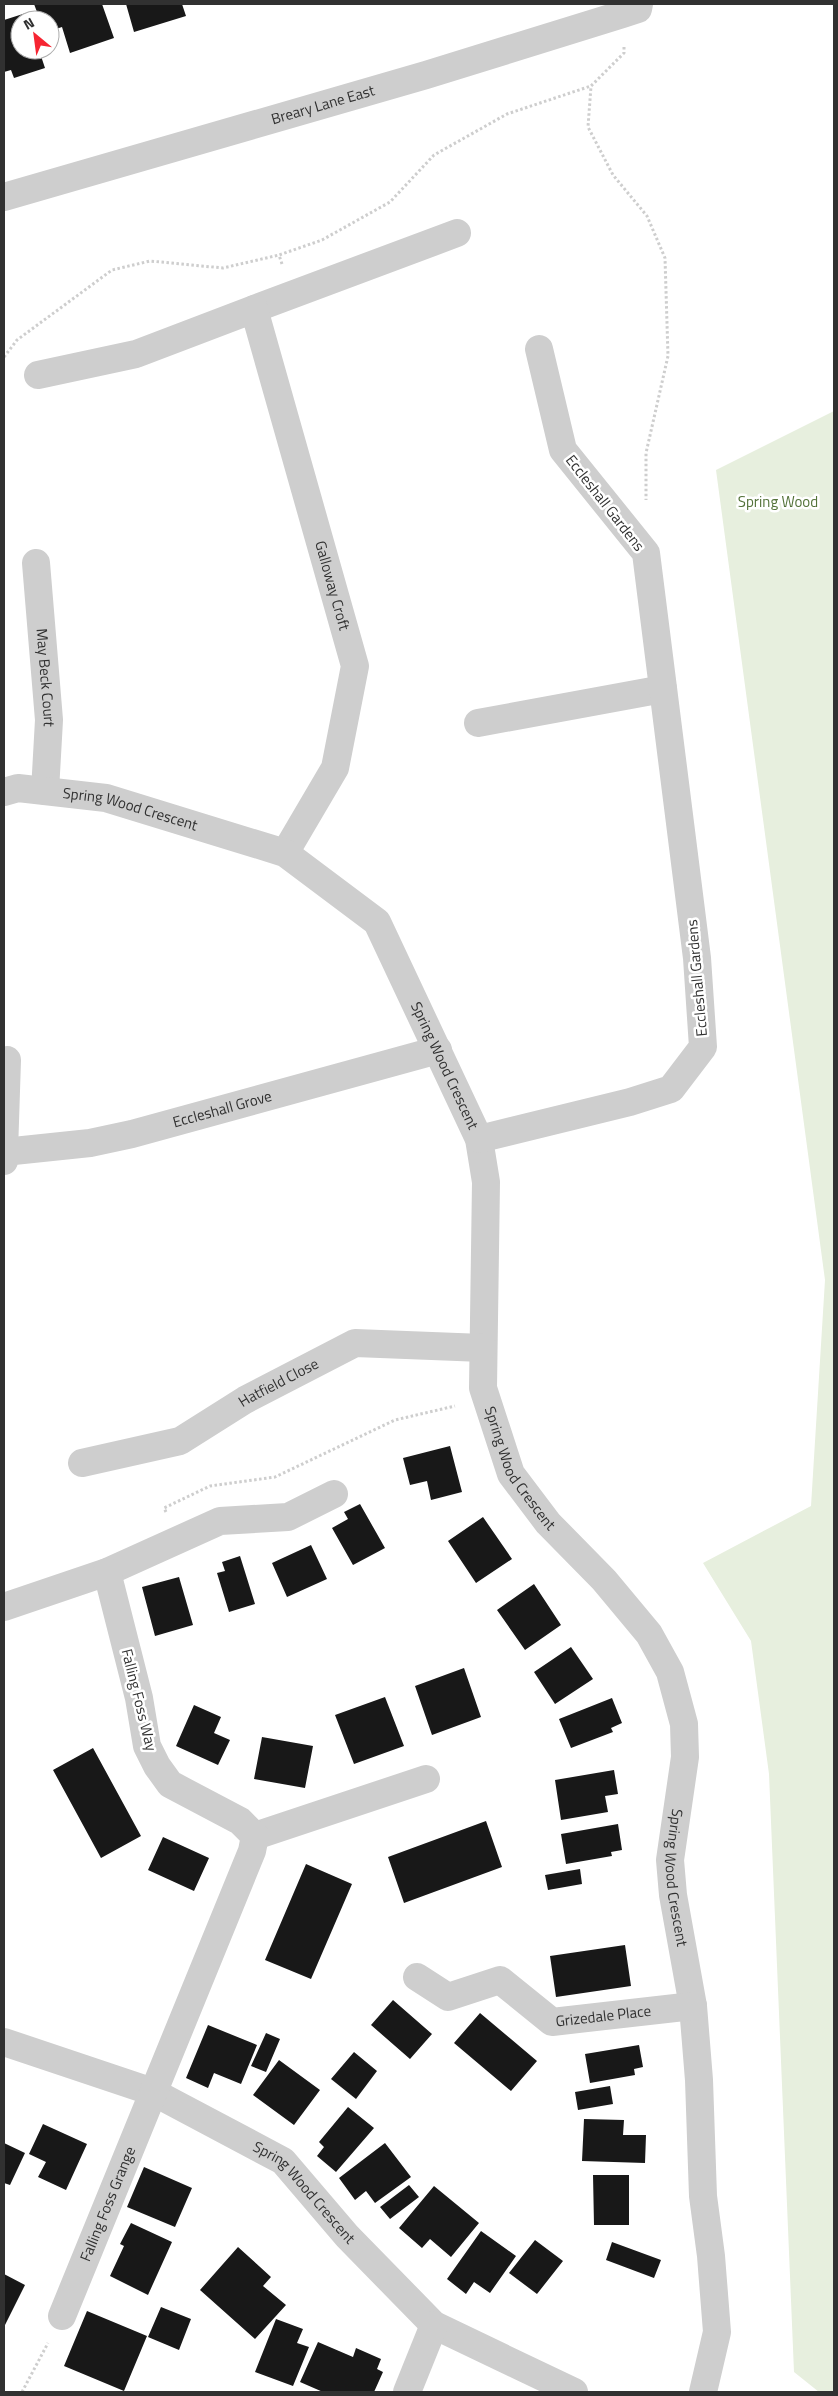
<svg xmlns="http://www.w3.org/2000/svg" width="838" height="2396" font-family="'Titillium Web',sans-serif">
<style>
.green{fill:#e7efde}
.building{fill:#181818}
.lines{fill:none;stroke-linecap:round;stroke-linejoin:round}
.path{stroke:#cecece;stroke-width:3;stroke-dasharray:2.5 2.5;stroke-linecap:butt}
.street{stroke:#cecece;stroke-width:28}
.labels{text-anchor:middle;stroke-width:5;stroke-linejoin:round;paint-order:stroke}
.street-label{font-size:15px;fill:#313131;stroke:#fff}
.park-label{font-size:15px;fill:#537239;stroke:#fff}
</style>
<rect width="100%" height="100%" fill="#fff"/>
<path class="green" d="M834 411V2392H819L794 2372 769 1774 751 1641 703 1563 811 1506 825 1280 716 470Z"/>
<path class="building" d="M34 4H102L114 38 70 53 62 27 50 31V20H40Z
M126 4H182L186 16 134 32Z
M26 13 29 20H20V50H39L45 68 14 78 11 70 4 72V20Z
M450 1446 462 1492 431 1500 427 1481 410 1485 403 1458Z
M360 1504 385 1548 353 1565 332 1528 348 1519 344 1512Z
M483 1517 512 1559 476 1583 448 1541Z
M311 1545 327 1579 287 1597 272 1563Z
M240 1556 255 1604 229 1612 217 1573 225 1571 222 1562Z
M179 1577 193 1625 155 1636 142 1587Z
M534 1584 561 1625 525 1650 497 1610Z
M571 1647 593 1679 555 1704 534 1672Z
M464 1668 481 1717 432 1735 415 1686Z
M385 1697 404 1746 354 1764 335 1715Z
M612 1698 622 1723 611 1728 613 1732 571 1748 559 1719Z
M194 1705 221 1717 214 1733 230 1740 218 1765 176 1746Z
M262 1737 313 1746 305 1788 254 1779Z
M93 1748 141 1836 101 1858 53 1770Z
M614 1770 618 1794 605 1796 608 1812 561 1820 555 1780Z
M486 1821 502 1867 404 1903 388 1857Z
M618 1824 622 1850 611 1852 612 1856 566 1864 561 1834Z
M163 1837 209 1858 194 1891 148 1870Z
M306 1864 352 1884 311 1979 265 1960Z
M580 1869 582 1884 548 1890 545 1875Z
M625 1945 631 1986 556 1997 550 1956Z
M393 2000 432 2034 410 2059 371 2025Z
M480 2013 537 2061 511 2091 454 2043Z
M208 2025 257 2045 241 2084 214 2073 208 2088 186 2078Z
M266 2033 280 2039 266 2072 251 2066Z
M639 2045 643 2067 634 2069 635 2075 590 2083 585 2054Z
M354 2052 377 2071 356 2099 331 2079Z
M279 2060 320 2090 294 2125 253 2095Z
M610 2086 613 2104 578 2110 575 2092Z
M348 2107 374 2128 336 2172 317 2156 324 2147 319 2142Z
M584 2119 624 2120 623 2135H646L645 2163 582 2161Z
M43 2124 87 2144 66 2190 38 2177 46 2162 29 2154Z
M4 2143 25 2153 10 2185 4 2183Z
M385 2143 411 2177 375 2203 366 2191 355 2200 339 2178Z
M144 2167 192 2188 175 2227 127 2207Z
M593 2175H629V2225H594Z
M409 2185 419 2197 390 2219 380 2207Z
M434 2186 479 2223 451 2257 430 2239 422 2248 399 2228Z
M131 2223 172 2242 148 2295 110 2276 124 2246 120 2244Z
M481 2231 516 2256 490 2293 474 2282 466 2294 447 2279Z
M535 2240 563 2261 537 2294 509 2273Z
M612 2242 661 2260 654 2278 606 2260Z
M238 2247 271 2277 263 2286 286 2305 255 2339 200 2290Z
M4 2274 25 2285 4 2327Z
M161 2307 191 2319 179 2350 148 2337Z
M87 2311 147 2336 124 2391 64 2366Z
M276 2319 303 2329 297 2343 309 2347 293 2386 255 2372Z
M318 2342 353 2357 356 2348 381 2359 377 2369 383 2372 374 2392H323L300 2382Z"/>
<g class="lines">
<path class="path" d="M624 47V53L591 86 588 127 613 175 647 216 665 258 668 356 646 453V500
M282 264 279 255 322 240 390 202 434 155 507 114 591 86
M4 357 17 340 112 270 150 261 223 268 279 255
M166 1512 164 1508 210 1486 275 1477 395 1420 455 1406
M22 2392 48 2343"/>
<g class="street">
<path id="s1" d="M4 197 426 75 623 14 638 9 639 4"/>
<path d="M254 309 457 233"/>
<path id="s2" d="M38 375 136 354 254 309 355 666 335 768 285 853"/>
<path id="s3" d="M36 563 49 720 45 791"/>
<path d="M478 723 663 689"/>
<path id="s4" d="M4 792 18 788 106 798 285 853 377 922 479 1139 486 1182 483 1388 511 1474 548 1523 604 1580 649 1634 670 1672 684 1724 685 1757 670 1860 673 1895 693 2006 699 2080 703 2196 711 2256 717 2332 703 2392"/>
<path d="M479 1139 630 1102 671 1089 703 1047 697 958 646 553 563 450 539 349"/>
<path d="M4 1152 7 1060"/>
<path id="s5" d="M4 1161V1152L90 1143 132 1134 438 1050"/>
<path id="s6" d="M82 1463 180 1441 245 1400 355 1343 483 1348"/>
<path d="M4 1607 107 1572 220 1521 288 1517 334 1494"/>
<path d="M255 1836 426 1779"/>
<path id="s7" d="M417 1977 448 1997 500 1980 552 2022 693 2006"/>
<path id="s8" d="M4 2042 153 2092 283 2161 347 2236 434 2325 574 2392"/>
<path id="s9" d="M62 2316 252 1851 255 1836 240 1821 170 1784 157 1766 147 1746 139 1698 107 1572"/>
<path d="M407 2392 434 2325"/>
</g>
</g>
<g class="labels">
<g class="street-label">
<text dy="5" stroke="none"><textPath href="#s1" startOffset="332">Breary Lane East</textPath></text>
<text transform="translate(605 503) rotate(52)" y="5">Eccleshall Gardens</text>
<text dy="5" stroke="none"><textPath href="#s2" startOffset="514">Galloway Croft</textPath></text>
<text dy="5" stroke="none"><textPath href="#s3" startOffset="115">May Beck Court</textPath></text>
<text dy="5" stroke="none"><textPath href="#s4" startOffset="129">Spring Wood Crescent</textPath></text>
<text transform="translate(697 978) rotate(-95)" y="5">Eccleshall Gardens</text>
<text dy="5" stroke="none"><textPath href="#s4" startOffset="564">Spring Wood Crescent</textPath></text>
<text dy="5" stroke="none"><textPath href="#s5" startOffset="232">Eccleshall Grove</textPath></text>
<text dy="5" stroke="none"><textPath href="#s6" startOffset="215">Hatfield Close</textPath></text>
<text dy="5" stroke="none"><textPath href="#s4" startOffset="984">Spring Wood Crescent</textPath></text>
<text transform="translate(139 1700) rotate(76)" y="5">Falling Foss Way</text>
<text dy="5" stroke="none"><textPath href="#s4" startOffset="1449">Spring Wood Crescent</textPath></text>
<text dy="5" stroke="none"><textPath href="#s7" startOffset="210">Grizedale Place</textPath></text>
<text dy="5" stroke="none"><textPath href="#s8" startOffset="341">Spring Wood Crescent</textPath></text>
<text dy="5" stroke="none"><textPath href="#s9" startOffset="121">Falling Foss Grange</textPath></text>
</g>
<g class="park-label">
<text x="778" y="507">Spring Wood</text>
</g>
</g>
<rect width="838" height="2396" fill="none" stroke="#313131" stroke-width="10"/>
<g transform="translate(35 35) rotate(331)"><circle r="24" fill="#ffffff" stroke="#adadad"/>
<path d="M0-4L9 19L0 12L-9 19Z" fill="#f62532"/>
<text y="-8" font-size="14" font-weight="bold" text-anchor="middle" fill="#313131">N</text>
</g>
</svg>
